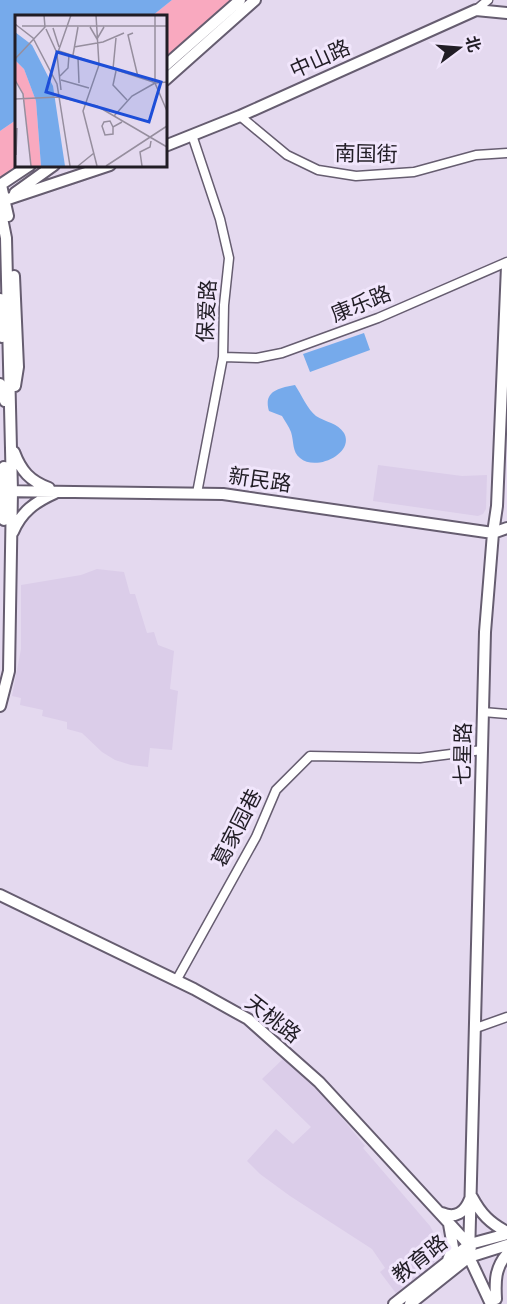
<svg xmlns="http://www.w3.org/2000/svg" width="507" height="1304" font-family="Jost,'Noto Sans SC',sans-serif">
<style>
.built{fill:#dbcde9}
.green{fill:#f9a9bf}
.water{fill:#76aaeb}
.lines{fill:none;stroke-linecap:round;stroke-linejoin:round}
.minor-casing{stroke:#665d70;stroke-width:11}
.major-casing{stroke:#665d70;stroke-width:14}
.minor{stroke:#fff;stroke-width:8}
.major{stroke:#fff;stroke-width:10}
.labels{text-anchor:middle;stroke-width:6;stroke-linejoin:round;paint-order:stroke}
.street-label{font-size:21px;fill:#211d25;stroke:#f1e6fc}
.inset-road{fill:none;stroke:#968e9e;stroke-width:1.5}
.view{fill:#1d4ed8;fill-opacity:0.15;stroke:#1d4ed8;stroke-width:3}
.inset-edge{fill:none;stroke:#211d25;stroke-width:3}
</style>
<rect width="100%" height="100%" fill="#e4d9ef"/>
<path class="built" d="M378 465 462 476 487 475 486 509 483 514 478 516 373 501Z
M97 569 124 572 130 594H135L147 633 154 632 158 645 174 651 170 689 178 691 172 750 150 748 148 767 131 765 115 760 102 752 82 733 67 729V722L42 716 43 710 20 705 21 698 12 696 21 649V585L81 575Z
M284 1058 323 1095 365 1146 363 1148 430 1226 435 1235 438 1253 432 1268 398 1296 380 1272 385 1268 372 1249 290 1196 260 1174 247 1161 276 1129 293 1144 311 1127 262 1079Z"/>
<path class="green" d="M172 0H240L165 66V16H152Z
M16 120V165H30L0 185V131Z"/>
<path class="water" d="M0 0H172L152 16H16V120L0 131Z
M364 333 370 350 310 372 303 354Z
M295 385C301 394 308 410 316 416 325 422 338 423 344 433 355 453 316 472 300 458 292 452 294 441 291 432 289 427 285 421 282 416L269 411C263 391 279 388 295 385Z"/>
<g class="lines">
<defs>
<path id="minor" d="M476 10 488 0
M240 116 287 155 318 170 356 176 414 172 476 155 507 153
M192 135 220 219 229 258 224 305 223 357 197 493
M223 357 257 358 282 353 378 318 507 262
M483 712 507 714
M176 981 256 837 276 790 310 756 420 758 482 750
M476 1028 507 1017"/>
<path id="major" d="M165 66 240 0
M165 80 255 0
M165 146 240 116 476 10 507 13
M0 185 30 165
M1 185 8 216
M15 193 54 165
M5 200 110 165
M0 208 6 238 12 491 9 671 0 706
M14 276 18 367 15 386
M0 299 2 337
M0 384 5 401
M14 452C21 471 30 481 49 488
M0 491 223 494 493 533 507 528
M4 520V467
M13 532C21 512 35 502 55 493
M0 895 194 989 248 1019 319 1082 471 1247
M472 1197C481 1214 490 1223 507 1232
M442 1213C456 1219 465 1212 470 1199
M448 1260 453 1247 449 1224
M496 1299C495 1281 495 1268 507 1254
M394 1304 470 1244 507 1234
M410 1304 469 1257 507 1245
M491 1304 469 1257 485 632 493 533 497 506 507 266"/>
</defs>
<use href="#minor" class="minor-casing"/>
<use href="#major" class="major-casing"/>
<use href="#minor" class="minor"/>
<use href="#major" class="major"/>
</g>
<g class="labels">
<g class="street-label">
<text transform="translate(320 59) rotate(-24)" y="7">中山路</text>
<text transform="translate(366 154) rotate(1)" y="7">南国街</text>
<text transform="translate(361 304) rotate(-22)" y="7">康乐路</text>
<text transform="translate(207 311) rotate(-87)" y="7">保爱路</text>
<text transform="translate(260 480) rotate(8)" y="7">新民路</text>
<text transform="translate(463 754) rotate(-89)" y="7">七星路</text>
<text transform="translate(237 828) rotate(-63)" y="7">葛家园巷</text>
<text transform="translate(273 1019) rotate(38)" y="7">天桃路</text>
<text transform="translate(420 1259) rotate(-38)" y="7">教育路</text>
</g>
</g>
<g transform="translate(15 15)">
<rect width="152" height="152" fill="#e4d9ef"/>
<path d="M0 45 9 54 21 86 26 151H16L8 79 0 65Z" fill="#f9a9bf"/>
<path d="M0 17 17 30 38 71 50 151H26L21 86 9 54 0 45Z" fill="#76aaeb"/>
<path class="inset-road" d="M81 0 84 50 68 96 82 151M140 0V68L152 96M0 9 18 23 42 69 55 151M7 11H152M75 12 82 24 89 12M38 13 44 32M31 14 42 38M118 18 113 20 123 62M59 32 88 27 109 18M44 36 141 68 152 67M58 40 63 12M63 43 64 68M0 44 30 12 29 0M98 54 101 23M101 56 98 70 112 85M45 61 53 53 54 40M0 65 8 79 16 151M46 65 74 73M46 75 42 40 56 0M0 84 44 82 82 91 152 132M99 101 117 81 140 68M98 112V119L90 120 87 111 89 107 95 106 98 112 107 107M1 140 2 113M63 151 79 138M91 151 152 111M127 151 125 137 135 132 136 126"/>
<path class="view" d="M42 37 146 67 134 107 31 77Z"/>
<rect width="152" height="152" class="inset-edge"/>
</g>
<g transform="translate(459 48) rotate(74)" stroke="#f1e6fc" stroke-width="4.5" paint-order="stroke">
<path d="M0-4.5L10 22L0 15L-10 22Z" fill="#211d25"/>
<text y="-9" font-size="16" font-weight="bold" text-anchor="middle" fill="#211d25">北</text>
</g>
</svg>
